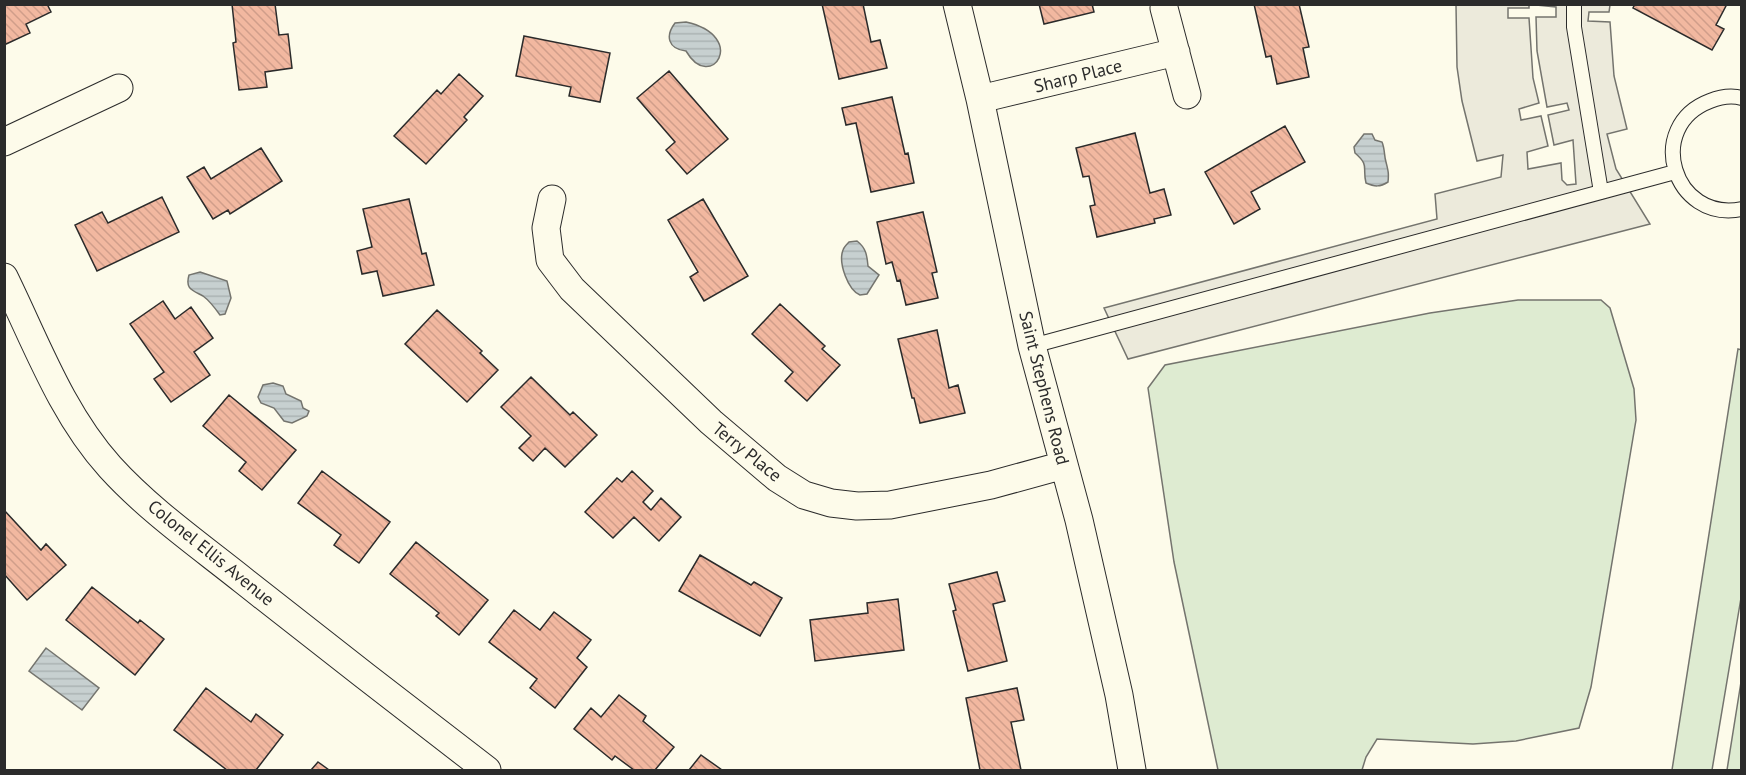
<svg xmlns="http://www.w3.org/2000/svg" width="1746" height="775" font-family="'PT Sans',sans-serif">
<style>
.pitch{fill:#deebd1;stroke:#74746e;stroke-width:1.5}
.parking{fill:#eceadb;stroke:#74746e;stroke-width:1.5}
.water{fill:url(#water-rules);stroke:#74746e;stroke-width:1.5}
.building{fill:url(#building-back-hatch);stroke:#2b2b2b;stroke-width:1.5}
.lines{fill:none;stroke-linecap:round;stroke-linejoin:round}
.lane-casing{stroke:#2b2b2b;stroke-width:16}
.street-casing{stroke:#2b2b2b;stroke-width:29}
.lane{stroke:#fdfbea;stroke-width:14}
.street{stroke:#fdfbea;stroke-width:27}
.labels{text-anchor:middle;stroke-width:4.5;stroke-linejoin:round;paint-order:stroke}
.street-label{font-size:18px;fill:#2b2b2b;stroke:#fdfbea}
</style>
<defs>
<pattern id="water-rules" width="6" height="5" patternUnits="userSpaceOnUse" patternTransform="scale(1.5)"><rect width="6" height="5" fill="#c7d0d0"/><path d="M0 2.5h6" fill="none" stroke="#abb3b3"/></pattern>
<pattern id="building-back-hatch" width="6" height="6" patternUnits="userSpaceOnUse" patternTransform="scale(1.5)"><rect width="6" height="6" fill="#f2b8a0"/><path d="M-1 5l2 2M0 0l6 6M5-1l2 2" fill="none" stroke="#d09e8a"/></pattern>
</defs>
<rect width="100%" height="100%" fill="#fdfbea"/>
<path class="pitch" d="M1518 300H1601L1610 308 1634 389 1636 420 1591 687 1579 728 1516 741 1473 744 1377 739 1366 757 1362 770H1218L1174 562 1148 388 1165 365 1430 313Z
M1738 349 1742 350 1741 598 1712 770H1672Z
M1741 682V770H1727Z"/>
<path class="parking" d="M1456 5H1529V8H1508V18H1529L1533 78 1539 103 1519 109 1521 120 1541 116 1548 146 1527 152 1528 169 1561 163 1562 180 1567 185 1576 184 1573 140 1554 145 1548 115 1569 110 1567 103 1547 107 1537 51 1536 17H1556V7L1536 5H1610L1609 12H1589L1588 21 1610 22 1614 76 1627 129 1607 134 1616 169 1650 224 1128 359 1104 308 1437 219 1435 194 1501 177 1503 155 1477 161 1462 101 1457 67Z"/>
<path class="water" d="M686 22C749 36 711 94 686 51 668 49 665 36 675 23Z
M1364 134H1372L1375 140 1382 142C1385 149 1384 156 1386 162 1388 170 1389 173 1388 182 1380 187 1375 187 1366 183 1362 167 1370 166 1355 153L1354 147Z
M857 241C866 248 867 255 868 266L879 275 867 294 860 295C848 290 838 263 843 250 844 247 847 244 849 242Z
M200 272 227 281 231 298 225 314 220 315C215 308 210 301 203 296 192 290 185 289 189 275Z
M273 383 283 386 286 394 301 401 303 408 309 411 307 416 292 423 284 421 274 408 261 403 258 397 263 385Z
M46 648 99 688 82 710 29 671Z"/>
<path class="building" d="M4 4H47L51 12 26 24 30 33 4 45Z
M232 4H275L279 35 288 34 292 68 265 72 267 87 239 90 233 43 236 42Z
M822 4H863L871 42 880 40 887 68 839 79Z
M1039 4H1092L1094 12 1044 24Z
M1254 4H1299L1309 47 1303 48 1309 77 1277 84 1271 56 1266 57Z
M1635 4H1727L1716 25 1724 29 1712 50 1633 8Z
M524 36 610 53 600 102 569 96 571 87 516 76Z
M669 71 728 139 687 174 666 150 675 142 637 98Z
M459 74 483 96 464 117 467 120 426 164 394 136 437 90 441 94Z
M892 97 905 154 908 153 914 183 871 192 856 123 846 125 842 108Z
M1285 126 1305 162 1251 192 1260 209 1234 224 1205 172Z
M1135 133 1150 193 1164 189 1171 215 1154 219 1155 223 1097 237 1090 206 1095 205 1089 176 1083 177 1076 148Z
M261 148 282 181 230 214 228 210 213 219 187 177 204 167 211 179Z
M162 197 179 232 97 271 75 225 102 212 108 223Z
M409 199 422 254 426 253 434 285 383 296 377 271 362 274 357 251 372 247 363 209Z
M703 199 748 276 704 301 690 277 698 272 668 220Z
M923 212 937 272 932 273 938 298 906 305 900 280 897 281 892 262 886 264 877 222Z
M163 301 175 319 191 307 213 338 194 352 210 375 171 402 154 379 164 372 130 324Z
M780 304 825 346 822 349 840 365 807 401 785 381 793 372 752 334Z
M437 310 482 351 480 353 498 370 467 402 405 344Z
M937 330 949 388 958 385 965 413 920 423 914 398H912L898 339Z
M531 377 570 415 573 412 597 435 565 467 545 448 533 461 519 448 531 436 501 407Z
M229 395 296 450 262 490 239 471 246 462 203 426Z
M322 471 390 522 359 563 334 545 341 535 298 503Z
M632 471 653 491 643 502 651 510 661 498 681 517 659 541 634 517 613 538 585 512 617 478 622 482Z
M4 510 41 550 46 544 66 565 27 600 4 574Z
M416 542 488 600 459 635 436 616 439 613 390 574Z
M700 555 751 585 754 582 782 598 760 636 679 591Z
M997 572 1005 601 993 604 1007 661 968 671 953 611 956 610 949 584Z
M92 587 138 623 140 620 164 639 135 675 66 620Z
M898 599 904 650 815 661 810 620 868 613 867 603Z
M514 610 540 630 554 612 591 640 577 658 587 667 555 708 530 688 537 679 489 642Z
M206 688 251 722 256 714 283 735 256 770H227L174 730Z
M1017 688 1024 720 1011 722 1021 770H980L966 698Z
M619 695 646 716 643 721 674 747 655 770H634L615 756 612 760 574 729 591 708 601 717Z
M701 755 722 770H689Z
M318 762 329 770H311Z"/>
<g class="lines">
<defs>
<path id="lane" d="M1574 4V27L1601 192
M1742 98C1731 95 1720 97 1710 101 1644 126 1673 223 1742 209
M1032 346 1675 172"/>
<path id="street" d="M957 4 980 99 1032 346 1079 520 1119 695 1132 770
M1164 8 1187 95
M980 99 1176 52
M4 142 119 88
M552 199 546 228 550 260 572 289 711 422 777 478 804 495 831 503 857 506 890 505 991 485 1064 465
M4 277C35 340 61 413 110 467 149 510 199 545 244 581 325 645 406 708 487 770"/>
</defs>
<use href="#lane" class="lane-casing"/>
<use href="#street" class="street-casing"/>
<use href="#lane" class="lane"/>
<use href="#street" class="street"/>
</g>
<g class="labels">
<g class="street-label">
<text transform="translate(1078 76) rotate(-14)" y="6">Sharp Place</text>
<text transform="translate(1044 388) rotate(76)" y="6">Saint Stephens Road</text>
<text transform="translate(747 452) rotate(39)" y="6">Terry Place</text>
<text transform="translate(211 553) rotate(39)" y="6">Colonel Ellis Avenue</text>
</g>
</g>
<rect width="1746" height="775" fill="none" stroke="#2b2b2b" stroke-width="12"/>
</svg>
